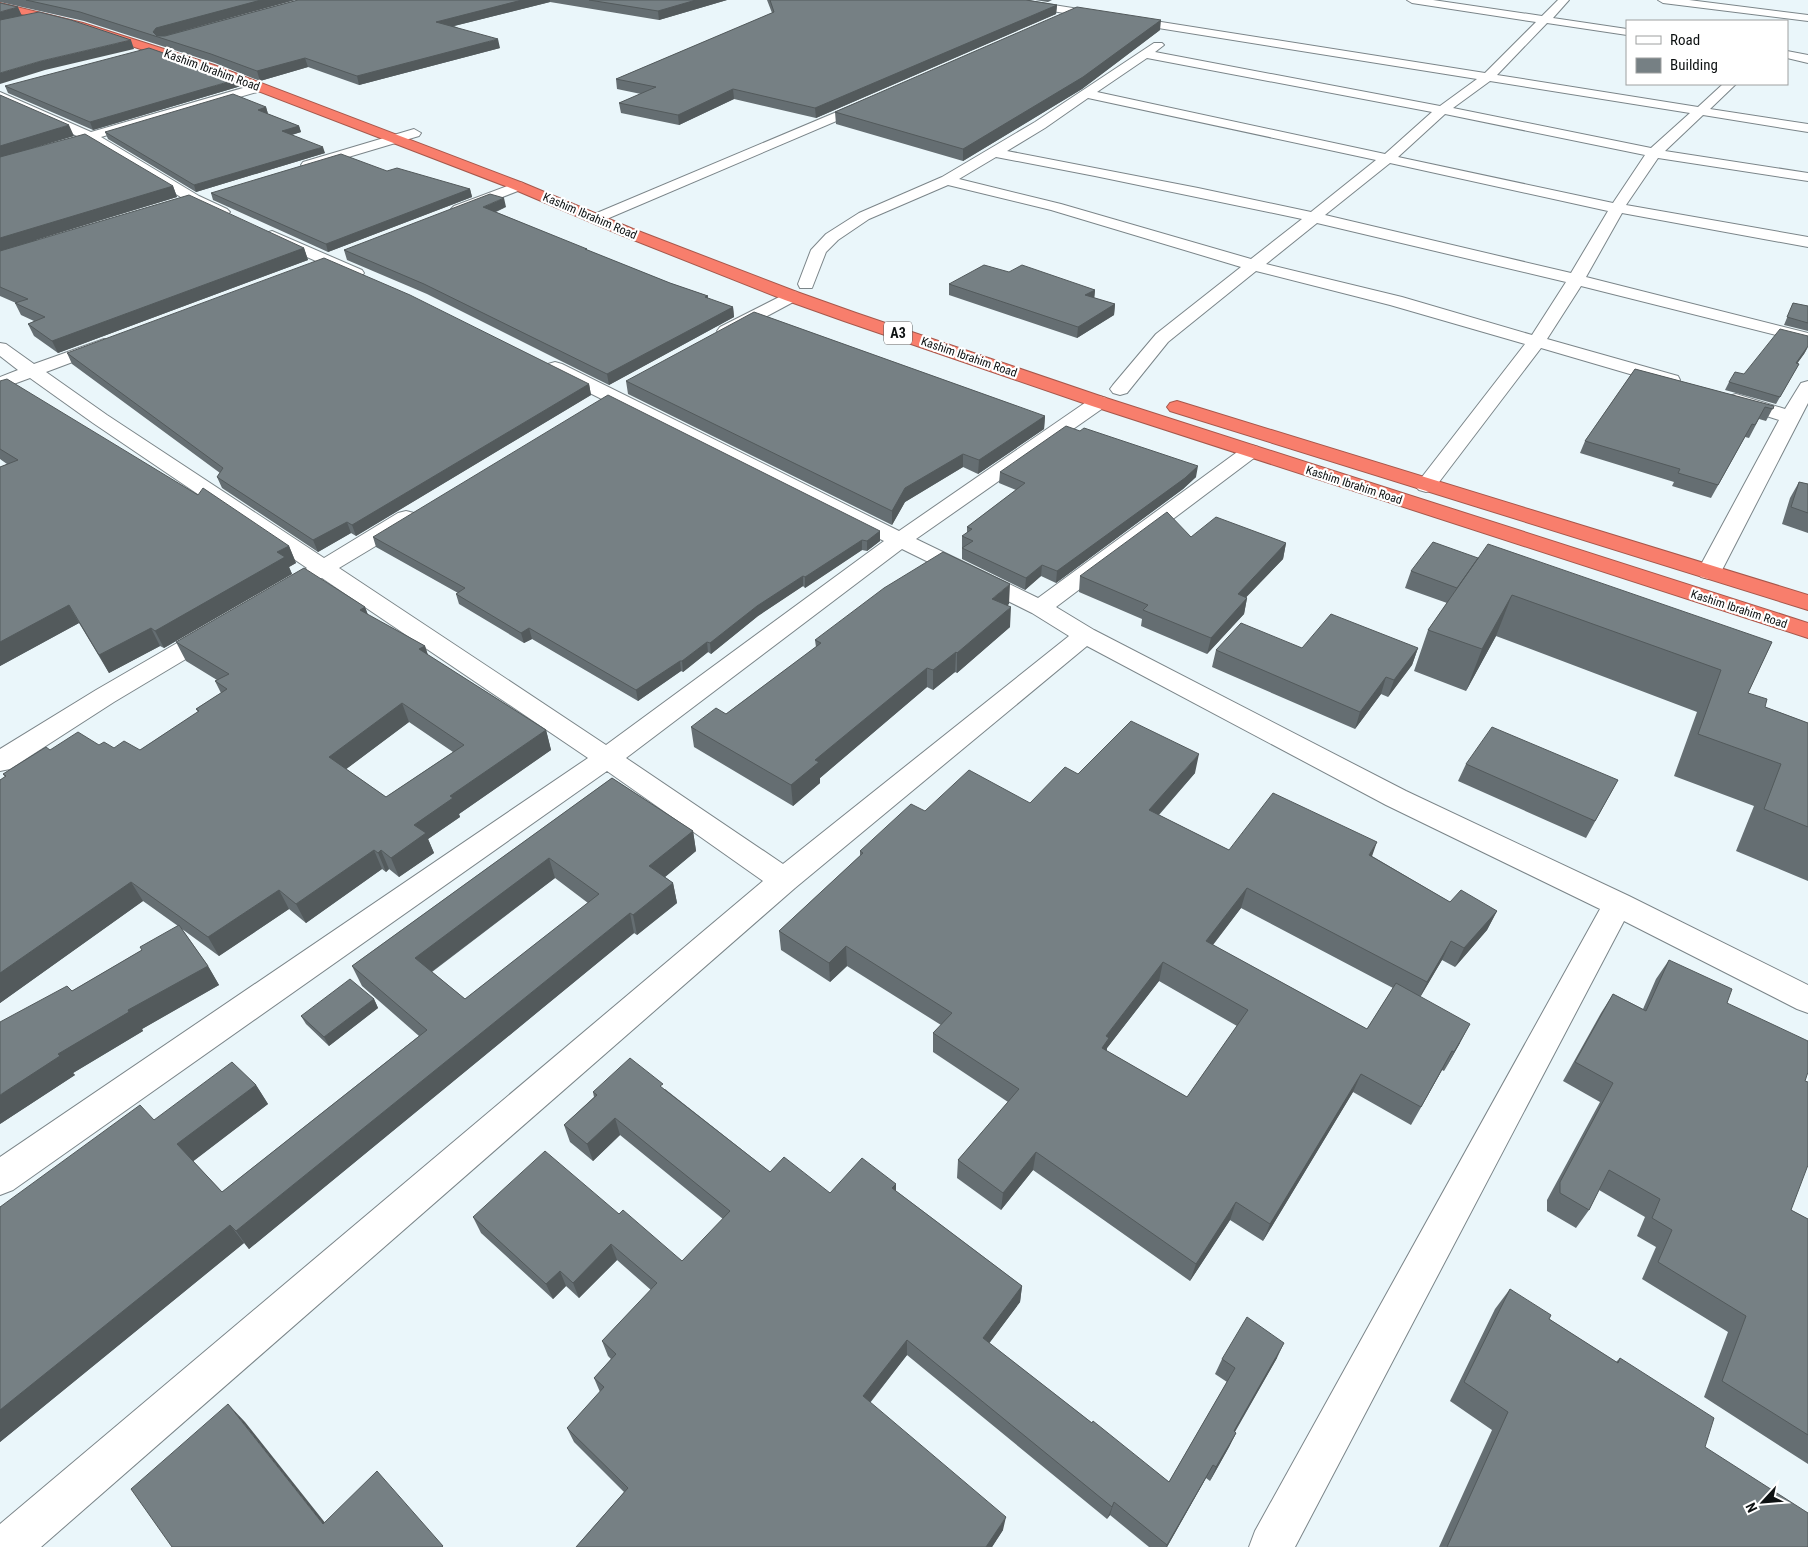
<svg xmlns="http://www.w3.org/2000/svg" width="1808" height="1547" font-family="'Roboto Condensed',sans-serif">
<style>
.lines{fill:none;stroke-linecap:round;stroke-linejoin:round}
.street-casing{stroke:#7b8589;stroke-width:2}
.highway-casing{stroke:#a6584c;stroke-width:2}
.street{fill:#fff;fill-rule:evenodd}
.highway{fill:#f87e6c;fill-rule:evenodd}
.wall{fill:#656e72;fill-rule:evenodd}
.shaded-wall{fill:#535a5c}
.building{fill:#768084;stroke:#535a5c;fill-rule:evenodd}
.labels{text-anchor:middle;stroke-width:4.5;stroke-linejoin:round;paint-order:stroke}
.far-street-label{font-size:12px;fill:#0d1112;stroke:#fff}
.shield{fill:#fff;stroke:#565859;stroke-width:1}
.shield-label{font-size:14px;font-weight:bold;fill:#0d1112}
</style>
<rect width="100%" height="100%" fill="#eaf6fa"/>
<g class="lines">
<defs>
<path id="street" d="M997 0H1022L1485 73 1536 22 1412 3 1407 0H1433L1542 16 1558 0H1569L1553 18 1627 29V35L1547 23 1497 75 1698 107 1723 84H1736L1710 109 1808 124V132L1703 115 1665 151 1808 173V181L1658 158 1626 205 1808 237V247L1622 213 1586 277 1808 333V343L1581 286 1547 339 1678 376 1680 380 1678 384 1671 386 1664 384 1541 348 1433 490 1426 492 1419 490 1415 486 1525 344 1390 305 1256 271 1168 342 1127 393 1120 395 1113 393 1110 389 1113 385 1156 334 1241 267 1051 210 948 185 869 219 838 240 826 252 812 288H800L798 284 811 250 826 234 859 213 942 177 1035 122 1154 43H1162L1164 45 1155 52 1440 106 1477 79 1002 3ZM1147 58 1432 112 1385 154 1097 92ZM1490 81 1690 113 1651 148 1453 108ZM1088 98 1376 160 1311 212 1198 188 1007 151 1045 128ZM1445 114 1645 155 1613 203 1398 157ZM996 157 1095 176 1302 219 1251 259 1061 204 959 179ZM1390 163 1608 211 1571 273 1325 215ZM1317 223 1566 282 1532 335 1402 297 1266 264Z
M1658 0H1689L1808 15V21L1663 3Z
M1787 51 1808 55V63L1787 58Z
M260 83 266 87 264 90 101 137 199 196 227 209 230 212 227 215 222 217 189 202 88 141 80 143 75 142 73 139 77 136 0 101V92L91 132Z
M870 98 874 99 876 102 874 105 602 221H592L589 218 592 215Z
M414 129 421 133 419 136 308 169 303 168 301 165 303 162Z
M518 182 523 183 525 186 523 189 464 212H454L451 209 454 206Z
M272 231 362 270 364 273 362 276H350L266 239 264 236 266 233Z
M791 291 797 292 799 296 797 300 732 335 726 336 720 335 717 331 720 327Z
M104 339 110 340 113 344 110 348 46 372 107 415 324 558 398 513 406 511 414 513 417 518 414 523 339 568 606 745 884 541 548 372 546 368 548 364 555 362 562 364 899 531 1092 398 1099 396 1106 398 1109 402 1106 406 916 539 1038 598 1244 447 1251 445 1258 447 1261 451 1258 455 1056 607 1094 630 1406 791 1629 896 1808 985V1013L1797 1009 1624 921 1295 1547H1249L1255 1531 1600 909 1386 805 1087 646 795 888 41 1547H0V1524L763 881 607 771 13 1190 0 1195V1157L588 758 322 578 310 583 302 581 298 576 307 568 93 423 30 378 0 389V377L18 370 0 356V343L6 344 34 364ZM902 549 1032 613 1069 636 783 864 626 758Z
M1808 381V403L1721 572 1717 577 1709 579 1701 577 1697 572 1779 420 1729 404 1726 400 1729 396 1736 394 1785 409 1801 383Z
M212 625 221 628 224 633 221 638 114 702 10 769 0 771V749L96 690 203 628Z"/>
<path id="highway" d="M0 3 83 23 214 65 523 183 633 229 797 292 856 313 1106 398 1808 623V638L1092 406 844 321 785 300 621 235 513 189 206 71 75 27 0 9Z
M1177 401 1808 595V610L1170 411 1167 407 1170 403Z"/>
</defs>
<use href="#street" class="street-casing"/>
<use href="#highway" class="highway-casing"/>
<use href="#street" class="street"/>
<use href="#highway" class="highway"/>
</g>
<path class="wall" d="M0 0H295L170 34 298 0H727L659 20 550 2 454 26 500 48 359 85 308 67 260 81 215 63 84 21 0 2Z
M767 0H1026L1057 5 1056 14 816 118 734 99 679 125 621 113 619 103 641 94 617 89 616 79 772 13Z
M1035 0H1052L1048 2Z
M1160 30 1082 89 963 161 836 124 835 112Z
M5 86H241L93 130 8 93Z
M0 95 74 136 31 148 173 186 177 197 35 240 304 248 308 260 58 353 34 336 28 324 34 321 21 315 15 303H16L0 296Z
M266 107 268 114 299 126 301 132 292 135 325 153 196 192 108 139 105 132Z
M387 171 470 189 472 197 328 252 213 200 211 193Z
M506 207 496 212 587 250 670 283 708 296V299L733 307 734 317 609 385 427 294 347 260 344 250Z
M1009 272 1095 290 1094 298 1115 304 1114 315 1077 338 949 295V284Z
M1793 303 1808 306V331L1784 325Z
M1808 347 1804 354 1797 363 1799 364 1776 404 1725 390 1729 382Z
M67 353 589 384 591 395 356 536 351 533 318 552 222 488 217 477 220 473 72 364Z
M1635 369 1774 406 1766 421 1759 419 1749 438 1745 437 1711 498 1672 486 1674 482 1580 453 1585 441Z
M0 381 198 495 289 546 296 563 289 567 292 574 164 648 160 646 109 673 79 623 0 666V467L7 464 0 459Z
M626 381 1045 416 1044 429 978 474 963 467 905 502 892 525 628 394Z
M1000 472 1196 477 1183 489 1056 583 1041 576 1025 590 962 559V536L967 533V527L1016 490 999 483Z
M1799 482 1808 484V533L1782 524 1790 498Z
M880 531V541L867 551 862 550 805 588 803 586 758 616 711 654 708 652 683 672 681 671 638 701 532 639 524 643 459 604 456 594 458 593 376 547 373 537Z
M1191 537 1286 543 1283 559 1246 597 1247 598 1244 614 1207 654 1141 626 1142 619 1079 592 1080 576Z
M1478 558 1772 642 1748 693 1765 707 1808 723V881L1736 851 1754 806 1674 776 1697 712 1496 636 1466 691 1414 671 1428 630 1447 603 1405 588 1411 571Z
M1009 604 1007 605 1010 627 957 673 955 672 933 690 927 687 820 778V783L793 806 694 747 691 727 726 714 816 647 815 640Z
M365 607 368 615 425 646 428 655 546 730 551 750 459 814 460 817 428 839 434 853 399 877 389 869 386 872 382 869 306 923 289 909 219 956 182 929 208 966 219 985 142 1029 143 1031 73 1073 75 1075 0 1124 72 991 142 950 178 926 143 901 0 1003V780L5 777 3 774 50 750 99 745 114 748 140 750 198 712 196 709 221 693 215 681 217 680 186 661 176 642ZM409 722 453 752 386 797 346 769Z
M1418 648 1412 665 1388 697 1381 694 1355 729 1212 667 1216 650Z
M1466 764 1618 780 1586 838 1458 781Z
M1195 773 1159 815 1229 850 1372 856 1450 902 1497 911 1487 930 1455 967 1442 960 1420 997 1460 1043 1444 1071 1442 1070 1411 1125 1353 1092 1263 1241 1230 1220 1190 1281 1033 1170 1001 1210 957 1178 958 1160 1008 1102 933 1052V1033L941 1025 847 966 830 982 781 950 779 931 860 856V851L925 811 1030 803 1078 774ZM1241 908 1393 988 1367 1029 1213 945ZM1159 981 1237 1026 1187 1097 1107 1051V1048Z
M612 778 693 831 696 851 665 877 673 883 677 903 637 935 634 933 249 1249 244 1243 0 1442V1207L154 1120 256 1085 268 1104 193 1161 222 1192 419 1036 362 986 352 966ZM555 878 588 903 465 999 432 972Z
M1669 960 1727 1003 1805 1081 1791 1210 1808 1219V1464L1704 1397 1728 1332 1642 1279 1656 1247 1637 1236 1645 1217 1599 1190 1589 1210 1576 1228 1547 1211V1200L1600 1102 1563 1081 1601 1013 1613 994 1643 1009 1656 979Z
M374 999 378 1008 329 1046 306 1024 301 1016Z
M665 1089 770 1172 830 1193 896 1191 1022 1286 1020 1302 989 1343 1092 1423 1169 1482 1227 1382 1215 1374 1222 1359 1277 1358 1235 1432 1236 1433 1229 1447 1210 1481 1206 1478 1167 1547H1149L1110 1515 1107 1519 907 1355 870 1403 1003 1530 992 1547H576L624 1492 574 1442 567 1428 600 1392 594 1378 611 1359 608 1356 602 1341 651 1290 617 1260 579 1298 566 1286 553 1299 481 1233 473 1217 619 1214 682 1261 723 1219 620 1135 593 1161 570 1142 564 1125 594 1097 593 1092Z
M1510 1289 1549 1319 1616 1362 1620 1358 1705 1447 1808 1547H1439L1492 1430 1450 1401 1495 1309Z"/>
<path class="shaded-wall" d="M261 0H295L160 37 154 36 153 32 156 28Z
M522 0H550V2L438 30 436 22Z
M696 0H727L659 20 658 11Z
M1057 5 1056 14 816 118 815 108Z
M18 7 22 16 0 21V12Z
M1161 20 1160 30 1082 89 963 161V149Z
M498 39 500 48 359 85 357 76Z
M131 40 134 49 45 70 0 84V73L41 61Z
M305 58 308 67 260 81 257 71Z
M238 79 241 86 93 130 90 122Z
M733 89 734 99 679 125 678 115Z
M266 107 268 114 258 110Z
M69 125 74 136 0 158V146Z
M299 126 301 132 284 137 282 131Z
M323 147 325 153 196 192 194 185Z
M173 186 177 197 0 251V238Z
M470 189 472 197 328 252 326 244Z
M504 198 506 207 485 216 483 207Z
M304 248 308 260 58 353 52 341Z
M1095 290 1094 301 1085 295Z
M1115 304 1114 315 1077 338 1078 327Z
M733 307 734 317 609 385 607 374Z
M1808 347 1804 354 1792 371 1796 363Z
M589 384 591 395 356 536 352 525Z
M1045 416 1044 429 978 474 979 460Z
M963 454V467L905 502 892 525V511L905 488Z
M1198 466 1196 477 1183 489 1056 583 1057 571Z
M347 522 351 533 318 552 313 540Z
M880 531V541L867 551V541Z
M862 540V550L805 588V577Z
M1286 543 1283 559 1234 610 1238 594Z
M289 546 296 563 289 567 292 574 164 648 155 631 277 552Z
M1042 565 1041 576 1025 590 1026 578Z
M803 576V586L758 616 711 654 710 643 757 606Z
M1010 584 1009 604 991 618 992 599Z
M1512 595 1496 636 1466 691 1482 649Z
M1247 598 1244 614 1207 654 1211 638Z
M69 605 79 623 0 666V642Z
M365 607 372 626 360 610Z
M1011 607 1010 627 957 673V653Z
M151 628 160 646 109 673 99 655Z
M529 628 532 639 524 643 521 633Z
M707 642 708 652 683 672 682 661Z
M425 646 431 665 419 649Z
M1418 648 1412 665 1388 697 1394 680Z
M956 652 955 672 933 690V670Z
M680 661 681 671 638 701 636 690Z
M927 668V687L820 778V783L793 806 791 785 815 760Z
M1386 677 1381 694 1355 729 1360 712Z
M402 703 409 722 337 776 329 757Z
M546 730 551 750 459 814 460 817 428 839 434 853 399 877 391 858 414 825 450 796Z
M1199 754 1195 773 1146 829 1149 810Z
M693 831 696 851 653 887 649 866Z
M1377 842 1370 862 1369 855Z
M374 850 382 869 306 923 296 904Z
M381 850 389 869 386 872 378 853Z
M549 858 555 878 423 978 415 958Z
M131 882 143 901 0 1003V973Z
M673 883 677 903 637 935 633 915Z
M1247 888 1241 908 1201 960 1206 941Z
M279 890 289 909 219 956 208 937Z
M1497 911 1487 930 1455 967 1464 948Z
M630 913 634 933 249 1249 236 1231Z
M1451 941 1442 960 1418 1001 1427 982Z
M846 946 847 966 830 982 829 963Z
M1163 962 1159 981 1107 1048 1105 1056 1102 1048 1106 1036Z
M208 966 219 985 142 1029 143 1031 73 1073 75 1075 0 1124V1095L58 1054 128 1010Z
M374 999 378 1008 329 1046 324 1037Z
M1470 1024 1460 1043 1444 1071 1454 1052Z
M1452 1051 1442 1070 1411 1125 1421 1107Z
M1361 1074 1353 1092 1263 1241 1270 1224Z
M256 1085 268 1104 191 1163 177 1144Z
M615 1118 620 1135 593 1161 587 1144Z
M1036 1152 1033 1170 1001 1210 1003 1193Z
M896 1184V1200L892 1188Z
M1236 1202 1230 1220 1190 1281 1196 1264Z
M230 1225 244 1243 0 1442V1410Z
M611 1244 617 1260 579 1298 573 1283Z
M560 1271 566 1286 553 1299 546 1284Z
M1022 1286 1020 1302 982 1353 983 1338Z
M907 1340V1355L863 1411V1396Z
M1284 1343 1277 1358 1227 1445 1234 1431Z
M228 1404 245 1422 338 1539 323 1524Z
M1236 1433 1229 1447 1210 1481 1216 1467Z
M1213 1465 1206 1478 1167 1547H1166Z
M1114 1502 1110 1515 1107 1519 1112 1507Z
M1006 1517 1003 1530 992 1547H986Z"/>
<path class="building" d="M26 0H261L156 28 153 32 157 36H165L298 0H522L436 22 498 39 357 76 305 58 257 71 211 54 80 12Z
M589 0H696L658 11Z
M770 0H1026L1057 5 815 108 733 89 678 115 619 103 656 87 616 79 774 12Z
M0 3 18 7 0 12Z
M1077 7 1161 20 1083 77 963 149 835 112Z
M39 12 71 20 131 40 41 61 0 73V20Z
M149 48 238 79 90 122 5 86Z
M233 94 266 107 258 110 299 126 282 131 323 147 194 185 105 132Z
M0 95 69 125 0 146Z
M85 134 173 186 0 238V157Z
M341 154 387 171 397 168 470 189 326 244 211 193Z
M490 194 504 198 483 207 587 249H585L670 283 708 296 705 297 733 307 607 374 424 284 344 250Z
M189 195 304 248 52 341 28 324 45 317 15 303 28 299 0 287V251Z
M324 258 410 295 589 384 352 525 347 522 313 540 217 477 223 468 67 353Z
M984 265 1009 272 1022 265 1095 290 1085 295 1115 304 1078 327 949 284Z
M1793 303 1808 306V323L1787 317Z
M754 312 1045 416 979 460 963 454 905 488 892 511 626 381Z
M1780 329 1808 336V346L1796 363 1799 364 1780 397 1729 382 1735 372 1744 374Z
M1635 369 1774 406 1773 409 1765 407 1755 425 1752 424 1718 485 1678 473 1680 469 1585 441Z
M7 379 198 495 203 488 289 546 277 552 285 557 155 631 151 628 99 655 69 605 0 642V467L18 460 0 449V381Z
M608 395 880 531 867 541 862 540 805 577 803 576 757 606 710 643 707 642 682 661H680L636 690 529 628 521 633 456 594 465 588 373 537Z
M1066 426 1080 431 1084 428 1198 466 1185 478 1057 571 1042 565 1026 578 962 548 973 541 962 536 972 529 967 527 1025 483 1000 472Z
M1799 482 1808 484V513L1791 507Z
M1167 512 1191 537 1216 517 1286 543 1238 594 1247 598 1211 638 1143 610 1148 605 1080 576Z
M1433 542 1478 558 1457 588 1411 571Z
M1488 544 1772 642 1748 693 1767 699 1765 707 1808 723V827L1764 809 1781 764 1698 734 1721 670 1512 595 1482 649 1428 630Z
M943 552 1010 584 992 599 1011 607 957 653 956 652 933 670 927 668 815 760 819 762 791 785 691 727 716 708 726 714 821 643 815 640 884 588Z
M304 568 365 607 360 610 425 646 419 649 546 730 450 796 453 798 414 825 426 833 391 858 381 850 378 853 374 850 296 904 279 890 208 937 131 882 0 973V780L6 776 3 774 46 747 50 750 78 732 99 745 104 742 114 748 124 741 140 750 199 711 196 709 227 689 215 681 229 674 176 642ZM402 703 464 745 386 797 329 757Z
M1331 614 1418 648 1394 680 1386 677 1360 712 1216 650 1241 623 1302 648Z
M1131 721 1199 754 1149 810 1229 850 1273 793 1377 842 1369 855 1450 902 1461 890 1497 911 1464 948 1451 941 1427 982 1247 888 1206 941 1367 1029 1396 983 1470 1024 1454 1052 1452 1051 1421 1107 1361 1074 1270 1224 1236 1202 1196 1264 1036 1152 1003 1193 958 1160 1019 1089 933 1033 952 1013 846 946 829 963 779 931 863 853 860 851 911 804 925 811 969 770 1030 803 1065 767 1078 774ZM1163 962 1248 1010 1187 1097 1102 1048 1109 1038 1106 1036Z
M1492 727 1618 780 1595 821 1466 764Z
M612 778 693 831 649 866 673 883 633 915 630 913 236 1231 230 1225 0 1410V1207L140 1105 154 1120 232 1062 256 1085 177 1144 222 1192 427 1030 352 966ZM549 858 599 894 465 999 415 958Z
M179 925 208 966 128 1010 129 1012 58 1054 60 1056 0 1095V1022L67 986 72 991 142 950 140 947Z
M1669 960 1732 989 1727 1003 1808 1041V1072L1805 1081 1808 1082V1165L1791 1210 1808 1219V1435L1722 1381 1746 1316 1658 1262 1672 1230 1652 1218 1660 1199 1609 1170 1589 1210 1560 1193V1182L1613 1083 1575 1062 1613 994 1646 1011Z
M350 979 374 999 324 1037 301 1016Z
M630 1058 663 1084 660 1086 770 1172 784 1157 830 1193 862 1158 896 1184 892 1188 1022 1286 983 1338 1092 1423 1093 1421 1169 1482 1235 1368 1222 1359 1247 1317 1284 1343 1234 1431 1236 1433 1216 1467 1213 1465 1167 1545 1114 1502 1112 1507 907 1340 863 1396 1006 1517 986 1547H576L628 1488 567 1428 604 1387 594 1378 616 1354 602 1341 657 1283 611 1244 573 1283 560 1271 546 1284 473 1217 545 1151 619 1214 623 1210 682 1261 730 1211 615 1118 587 1144 564 1125 597 1095 593 1092Z
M1510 1289 1551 1315 1549 1319 1618 1363 1620 1358 1714 1418 1705 1447 1808 1513V1547H1447L1508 1412 1464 1382Z
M228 1404 323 1524 377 1471 443 1546 442 1547H172L131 1489Z"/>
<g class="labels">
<g class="far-street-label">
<text transform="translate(212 70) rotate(20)" y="4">Kashim Ibrahim Road</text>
<text transform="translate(590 216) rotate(23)" y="4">Kashim Ibrahim Road</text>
<text transform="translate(969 357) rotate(19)" y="4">Kashim Ibrahim Road</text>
<text transform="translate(1354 485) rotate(18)" y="4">Kashim Ibrahim Road</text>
<text transform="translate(1739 609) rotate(18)" y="4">Kashim Ibrahim Road</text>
</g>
<rect class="shield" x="884" y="321.5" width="28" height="23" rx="4"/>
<g class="shield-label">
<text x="898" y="338">A3</text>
</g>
</g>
<rect x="1626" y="20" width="162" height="65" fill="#ffffff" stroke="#9ea0a0"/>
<rect x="1636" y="36" width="25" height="8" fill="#ffffff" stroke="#9ea0a0"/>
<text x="1670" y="45" font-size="15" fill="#0d1112">Road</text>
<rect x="1636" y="58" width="25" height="15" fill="#768084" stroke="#9ea0a0"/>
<text x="1670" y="70" font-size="15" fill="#0d1112">Building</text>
<g transform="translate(1763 1502) rotate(244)" stroke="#ffffff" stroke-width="4" paint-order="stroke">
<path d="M0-4L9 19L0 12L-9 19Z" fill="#0d1112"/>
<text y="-8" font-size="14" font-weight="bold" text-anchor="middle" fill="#0d1112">N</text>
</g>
</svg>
